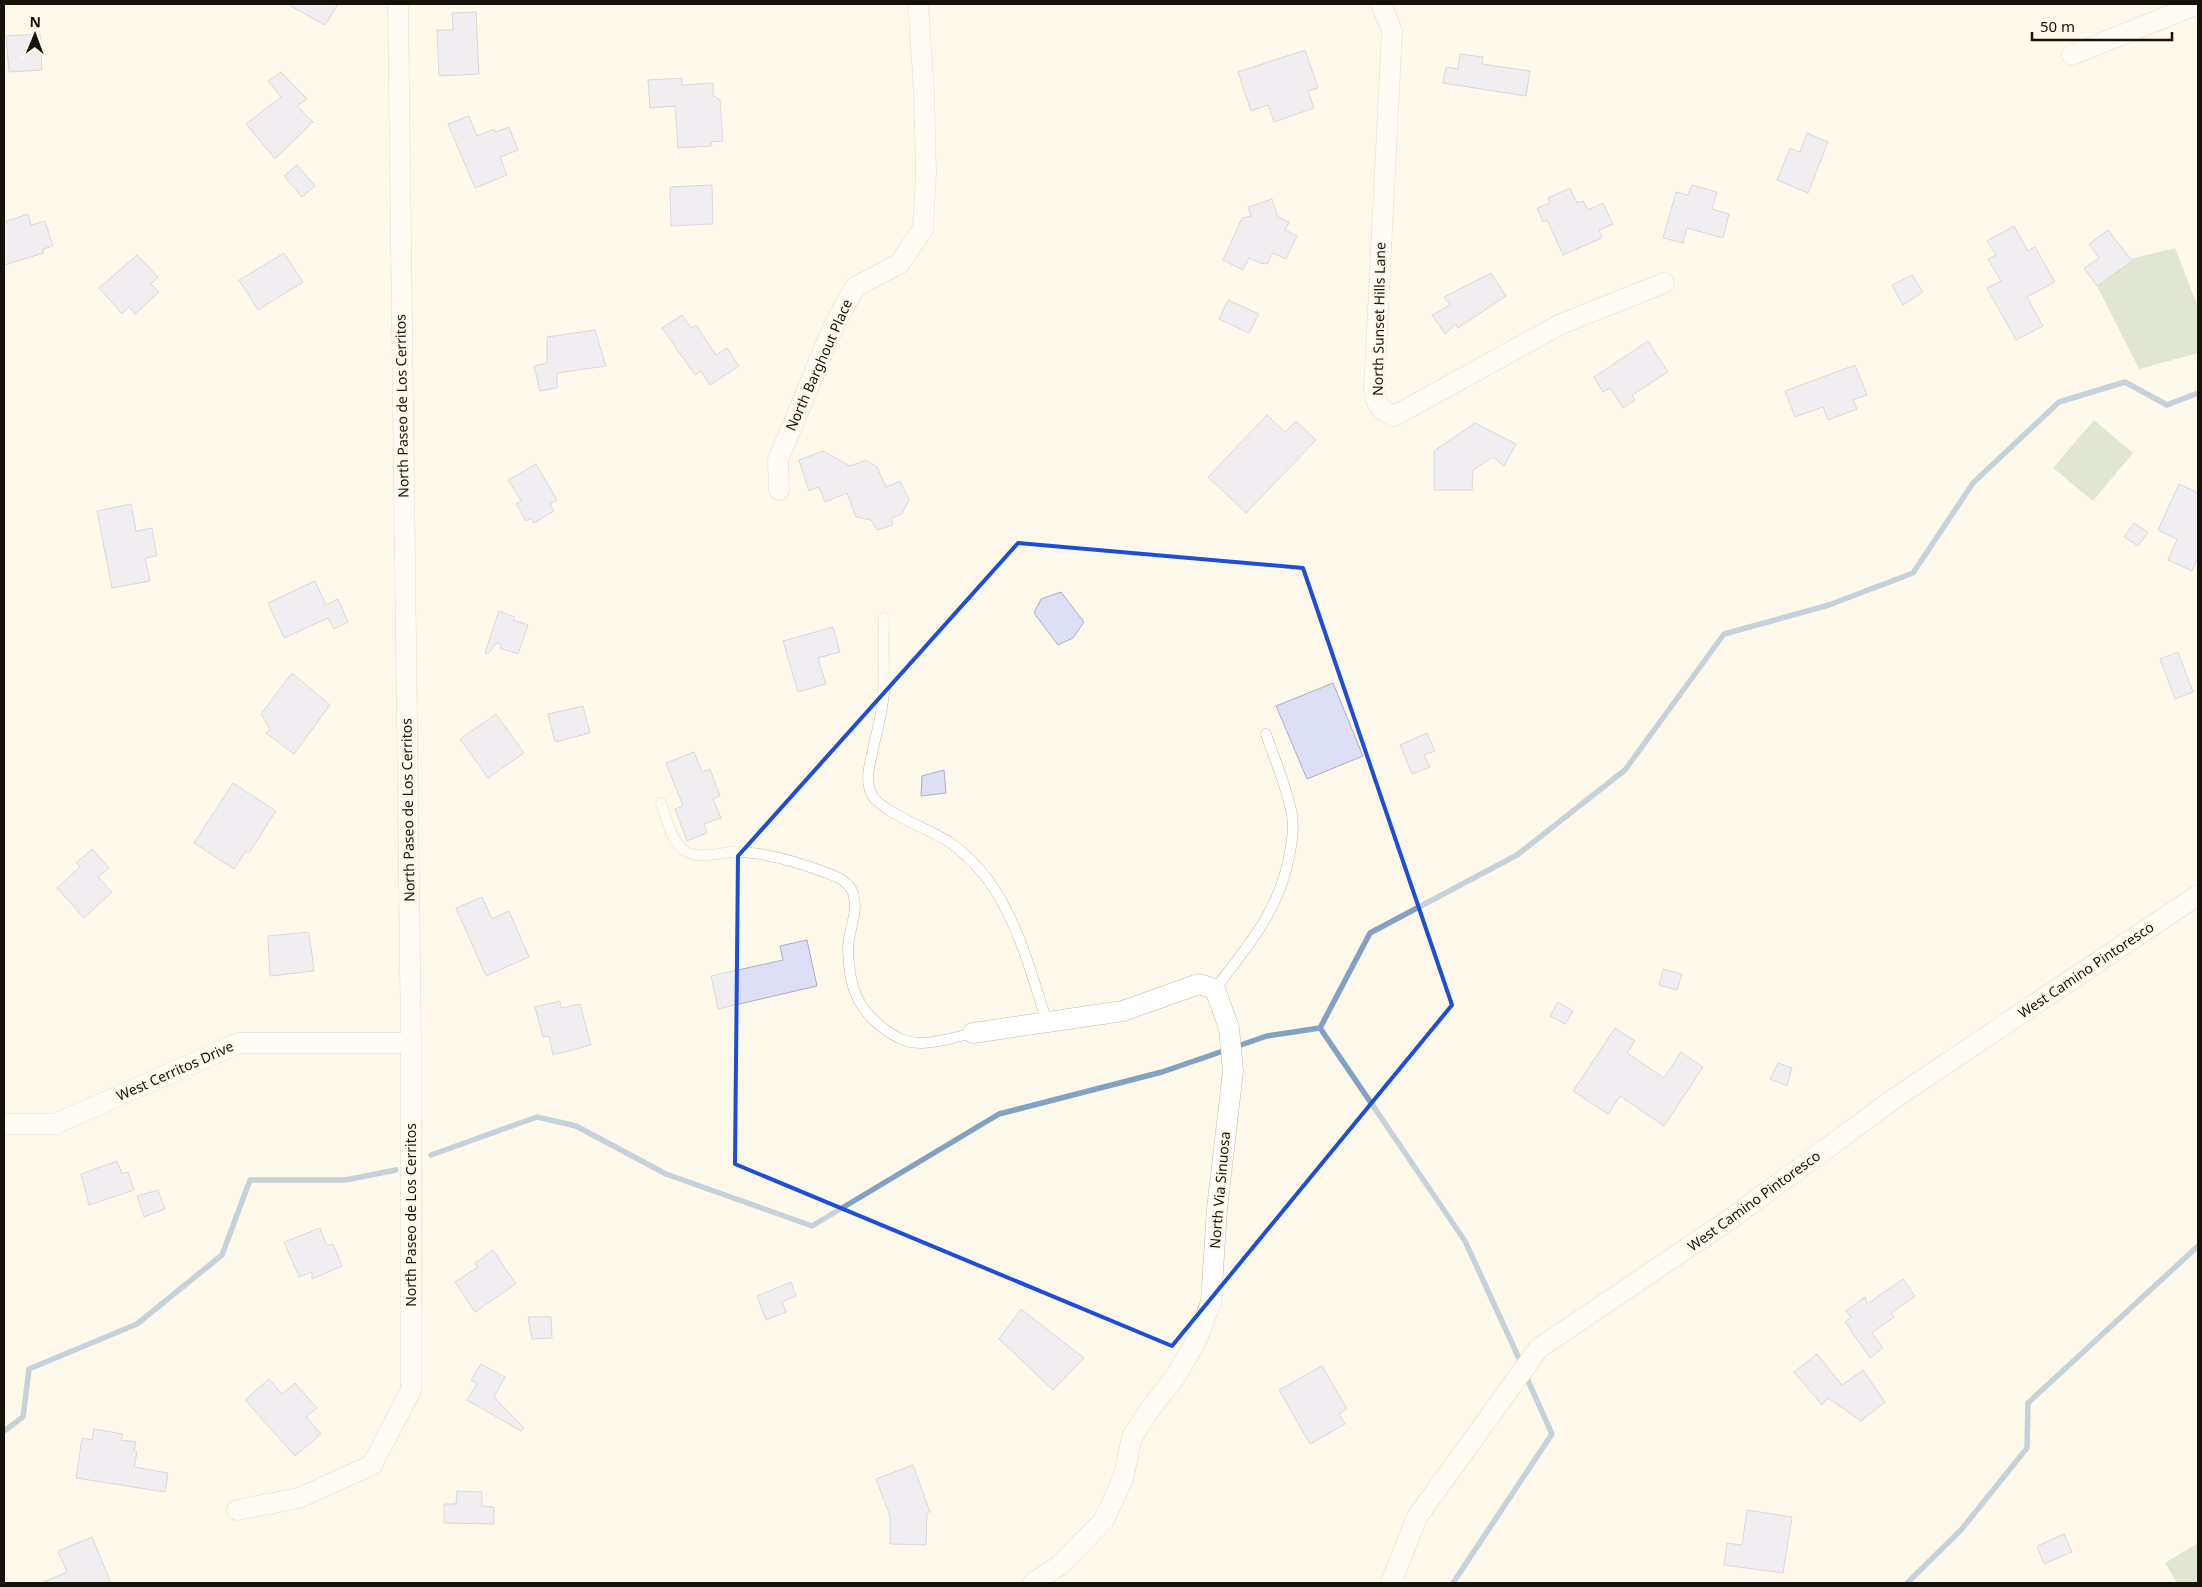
<svg xmlns="http://www.w3.org/2000/svg" width="2202" height="1587" font-family="'Noto Sans',sans-serif">
<style>
.green{fill:#bccead}
.lines{fill:none;stroke-linecap:round;stroke-linejoin:round}
.stream{stroke:#81a2c2;stroke-width:5.5}
.building{fill:#dddff6;stroke:#abadc3}
.service-casing{stroke:#c1b9a4;stroke-width:11}
.minor-casing{stroke:#c1b9a4;stroke-width:21}
.service{stroke:#fff;stroke-width:10}
.minor{stroke:#fff;stroke-width:20}
.marked{fill:none;stroke:#1d4ed8;stroke-width:4;stroke-linejoin:round}
.labels{text-anchor:middle;stroke-width:4.5;stroke-linejoin:round;paint-order:stroke}
.street-label{font-size:14px;fill:#15120b;stroke:#fff9ec}
</style>
<rect width="100%" height="100%" fill="#fff9ec"/>
<path class="green" d="M2175 248 2198 307V353L2139 369 2097 286 2131 261 2130 259Z
M2094 420 2133 453 2093 501 2053 468Z
M2198 1543V1583H2177L2165 1563Z"/>
<g class="lines">
<path class="stream" d="M1320 1028 1465 1241 1522 1365
M431 1155 537 1117 576 1126 666 1174 812 1226 999 1114 1162 1072 1267 1036 1320 1028 1370 933 1517 855 1625 770 1724 634 1829 605 1913 573 1973 483 2059 402 2125 382 2167 405 2198 393
M4 1431 23 1417 29 1369 137 1324 222 1255 250 1180H345L396 1170
M1453 1583 1552 1434 1525 1374
M1907 1583 1961 1530 2027 1448 2028 1403 2198 1246"/>
</g>
<path class="building" d="M287 4H338L325 25Z
M476 12 479 74 439 76 437 30H453L452 13Z
M40 34 42 70 9 72 6 36Z
M1305 50 1318 88 1308 91 1314 108 1274 122 1268 105 1251 111 1238 72Z
M1460 54 1483 57 1482 64 1530 71 1526 96 1443 83 1446 67 1458 69Z
M281 72 307 99 297 106 313 122 275 159 246 124 281 97 268 81Z
M682 78V85L713 83V95L720 100 723 141 711 142 712 146 678 148 675 106 650 108 648 80Z
M469 116 477 136 494 129 495 132 509 127 518 150 500 157 507 175 475 188 448 124Z
M1807 133 1828 142 1808 193 1777 180 1790 148 1800 152Z
M297 165 315 186 302 197 284 176Z
M712 185 713 224 671 226 670 187Z
M1692 185 1717 192 1712 209 1729 214 1723 238 1687 228 1683 243 1663 238 1676 192 1688 195Z
M1570 188 1577 203 1583 201 1588 210 1603 203 1613 224 1599 230 1602 238 1563 255 1547 220 1543 222 1537 208 1550 203 1548 198Z
M1272 199 1278 217 1289 222 1285 230 1297 236 1286 259 1273 253 1267 264 1260 263 1249 258 1243 270 1223 260 1242 218 1251 216 1248 207Z
M28 214 31 225 45 221 53 246 43 249 44 253 4 265V222Z
M2014 226 2028 251 2035 247 2055 282 2027 297 2043 326 2016 340 1987 288 2001 281 1988 259 1996 255 1987 241Z
M2108 230 2132 261 2097 286 2084 268 2099 258 2089 244Z
M284 253 303 282 258 310 239 280Z
M137 255 158 277 151 284 159 292 135 314 129 307 122 314 99 288Z
M1491 273 1506 296 1458 328 1456 324 1445 334 1432 315 1450 305 1444 297Z
M1912 275 1923 292 1903 305 1892 285Z
M1228 300 1259 314 1249 333 1219 319Z
M682 315 691 328 696 325 716 355 727 348 739 366 710 385 701 371 695 375 662 328Z
M595 330 606 366 557 373V388L540 391 534 366 547 363V337Z
M1648 341 1668 372 1632 395 1635 400 1623 408 1610 388 1603 392 1594 377Z
M1855 365 1867 395 1853 400 1857 409 1828 420 1823 407 1795 417 1785 391Z
M1267 415 1285 432 1296 421 1316 440 1246 513 1208 477Z
M1475 423 1516 444 1504 466 1493 457 1473 470 1472 490H1434V451Z
M823 451 850 466 866 460 877 467 886 487 900 481 909 499 902 514 891 518 893 525 877 530 871 520 856 517 847 493 825 502 819 487 809 491 799 460Z
M536 464 557 500 550 504 554 511 534 523 531 518 526 521 516 504 521 501 508 480Z
M2179 484 2198 493V558L2192 571 2168 560 2177 539 2158 530Z
M131 504 136 531 152 528 157 556 145 558 150 581 112 588 97 511Z
M2134 523 2148 532 2138 546 2124 537Z
M315 581 326 605 338 599 348 622 334 629 328 618 284 638 268 603Z
M1061 592 1084 622 1073 638 1058 645 1034 613 1041 599Z
M499 611 515 617 513 620 528 625 518 654 500 648 502 645 496 643 488 654 485 653Z
M833 627 840 652 818 658 826 684 798 692 783 641Z
M2178 652 2193 692 2175 699 2160 659Z
M292 673 330 705 294 754 266 733 270 729 261 714Z
M1333 683 1363 756 1307 779 1276 706Z
M583 706 590 733 555 742 548 714Z
M496 714 524 753 488 778 460 739Z
M1427 733 1435 751 1424 755 1430 767 1412 774 1400 745Z
M694 752 702 772 710 769 720 796 713 799 721 818 704 824 707 833 687 841 675 809 683 806 666 763Z
M944 770 946 793 921 796 922 776Z
M233 783 276 811 249 853 246 851 234 869 194 843Z
M92 849 109 868 98 877 112 892 84 918 57 888 80 867 76 863Z
M482 897 492 919 509 911 529 957 486 976 456 908Z
M309 932 314 971 270 976 268 936Z
M807 940 817 986 718 1009 711 976 783 960 780 946Z
M1663 969 1682 974 1677 990 1659 985Z
M560 1001 561 1008 580 1004 591 1045 553 1055 549 1036 543 1037 535 1007Z
M1558 1002 1573 1011 1565 1024 1550 1016Z
M1615 1028 1635 1041 1627 1053 1664 1078 1681 1052 1703 1067 1664 1126 1620 1096 1608 1114 1573 1091Z
M1778 1063 1792 1068 1787 1086 1770 1079Z
M117 1161 122 1174 128 1172 134 1190 89 1205 81 1174Z
M158 1190 165 1209 144 1217 137 1196Z
M320 1228 327 1246 333 1244 342 1266 312 1279V1272L299 1277 284 1242Z
M493 1250 516 1284 475 1312 455 1282 478 1267 475 1263Z
M1903 1279 1915 1296 1891 1313 1894 1317 1872 1333 1883 1348 1870 1358 1845 1322 1851 1317 1846 1311 1865 1297 1867 1304Z
M791 1282 796 1296 782 1302 786 1312 766 1320 757 1296Z
M1021 1309 1084 1358 1053 1390 999 1339Z
M528 1317H551L552 1338 532 1339Z
M1817 1354 1842 1385 1863 1370 1885 1402 1861 1421 1828 1398 1822 1405 1794 1372Z
M481 1364 505 1377 494 1397 524 1428 521 1431 467 1400 477 1384 471 1380Z
M1322 1366 1347 1409 1339 1414 1345 1424 1310 1444 1279 1390Z
M269 1379 282 1394 295 1383 317 1408 306 1417 321 1434 295 1456 245 1400Z
M94 1429 123 1434 121 1440 136 1442 134 1451 137 1452 134 1467 168 1473 165 1492 76 1478 82 1438 92 1440Z
M913 1465 930 1512H927L926 1545 890 1544V1516L876 1479Z
M457 1491 482 1492V1506L494 1507V1524L444 1523V1504H456Z
M1747 1510 1792 1517 1783 1573 1724 1565 1727 1543 1742 1545Z
M2064 1534 2072 1552 2044 1564 2037 1546Z
M92 1537 111 1583H41L67 1572 58 1551Z"/>
<g class="lines">
<defs>
<path id="service" d="M884 618C883 643 884 667 884 691 883 711 876 734 872 754 869 767 865 782 872 795 881 812 932 830 949 842 1009 882 1026 958 1047 1022
M661 803C666 817 671 841 684 850 696 860 718 853 732 852 763 851 798 862 827 873 839 877 852 884 854 897 858 914 848 932 848 949 849 985 856 1009 886 1030 897 1038 907 1043 921 1043 938 1043 956 1037 973 1033
M1215 989C1249 944 1278 913 1289 857 1292 843 1294 828 1292 815 1287 787 1275 761 1266 734"/>
<path id="minor" d="M1381 4 1392 31 1374 390C1376 404 1380 411 1394 416L1561 324 1664 283
M2072 55 2198 4
M779 490 778 460 835 323 855 287 899 264 923 229 926 173 924 91 918 4
M973 1033 1123 1011 1199 984 1215 989 1229 1028 1233 1071 1217 1209 1211 1302 1197 1339 1176 1376 1150 1409 1132 1437 1123 1479 1104 1520 1060 1565 1033 1583
M4 1124H55L239 1043H411
M237 1510 299 1498 372 1465 411 1390V1043L398 4
M1391 1583 1417 1517 1539 1348 1729 1220 1895 1098 2198 895"/>
</defs>
<use href="#service" class="service-casing"/>
<use href="#minor" class="minor-casing"/>
<use href="#service" class="service"/>
<use href="#minor" class="minor"/>
</g>
<path d="M0 0H2202V1587H0ZM1018 543 1303 568 1452 1005 1172 1346 735 1164 738 856Z" fill="#fff9ec" fill-opacity=".55" fill-rule="evenodd"/>
<path class="marked" d="M1018 543 1303 568 1452 1005 1172 1346 735 1164 738 856Z"/>
<g class="labels">
<g class="street-label">
<text transform="translate(1379 319) rotate(-89)" y="5">North Sunset Hills Lane</text>
<text transform="translate(819 365) rotate(-66)" y="5">North Barghout Place</text>
<text transform="translate(402 406) rotate(-91)" y="5">North Paseo de Los Cerritos</text>
<text transform="translate(408 810) rotate(-91)" y="5">North Paseo de Los Cerritos</text>
<text transform="translate(2086 970) rotate(-34)" y="5">West Camino Pintoresco</text>
<text transform="translate(175 1071) rotate(-24)" y="5">West Cerritos Drive</text>
<text transform="translate(1220 1190) rotate(-85)" y="5">North Via Sinuosa</text>
<text transform="translate(1754 1201) rotate(-36)" y="5">West Camino Pintoresco</text>
<text transform="translate(411 1215) rotate(-90)" y="5">North Paseo de Los Cerritos</text>
</g>
</g>
<rect width="2202" height="1587" fill="none" stroke="#15120b" stroke-width="10"/>
<g transform="translate(35 35) rotate(1)" stroke="#fff9ec" stroke-width="4" paint-order="stroke">
<path d="M0-4L9 19L0 12L-9 19Z" fill="#15120b"/>
<text y="-8" font-size="14" font-weight="bold" text-anchor="middle" fill="#15120b">N</text>
</g>
<path d="M2032 32v8h140v-8" fill="none" stroke="#15120b" stroke-width="2.5"/>
<text x="2040" y="32" font-size="15" fill="#15120b" stroke="#fff9ec" stroke-width="4" paint-order="stroke">50 m</text>
</svg>
